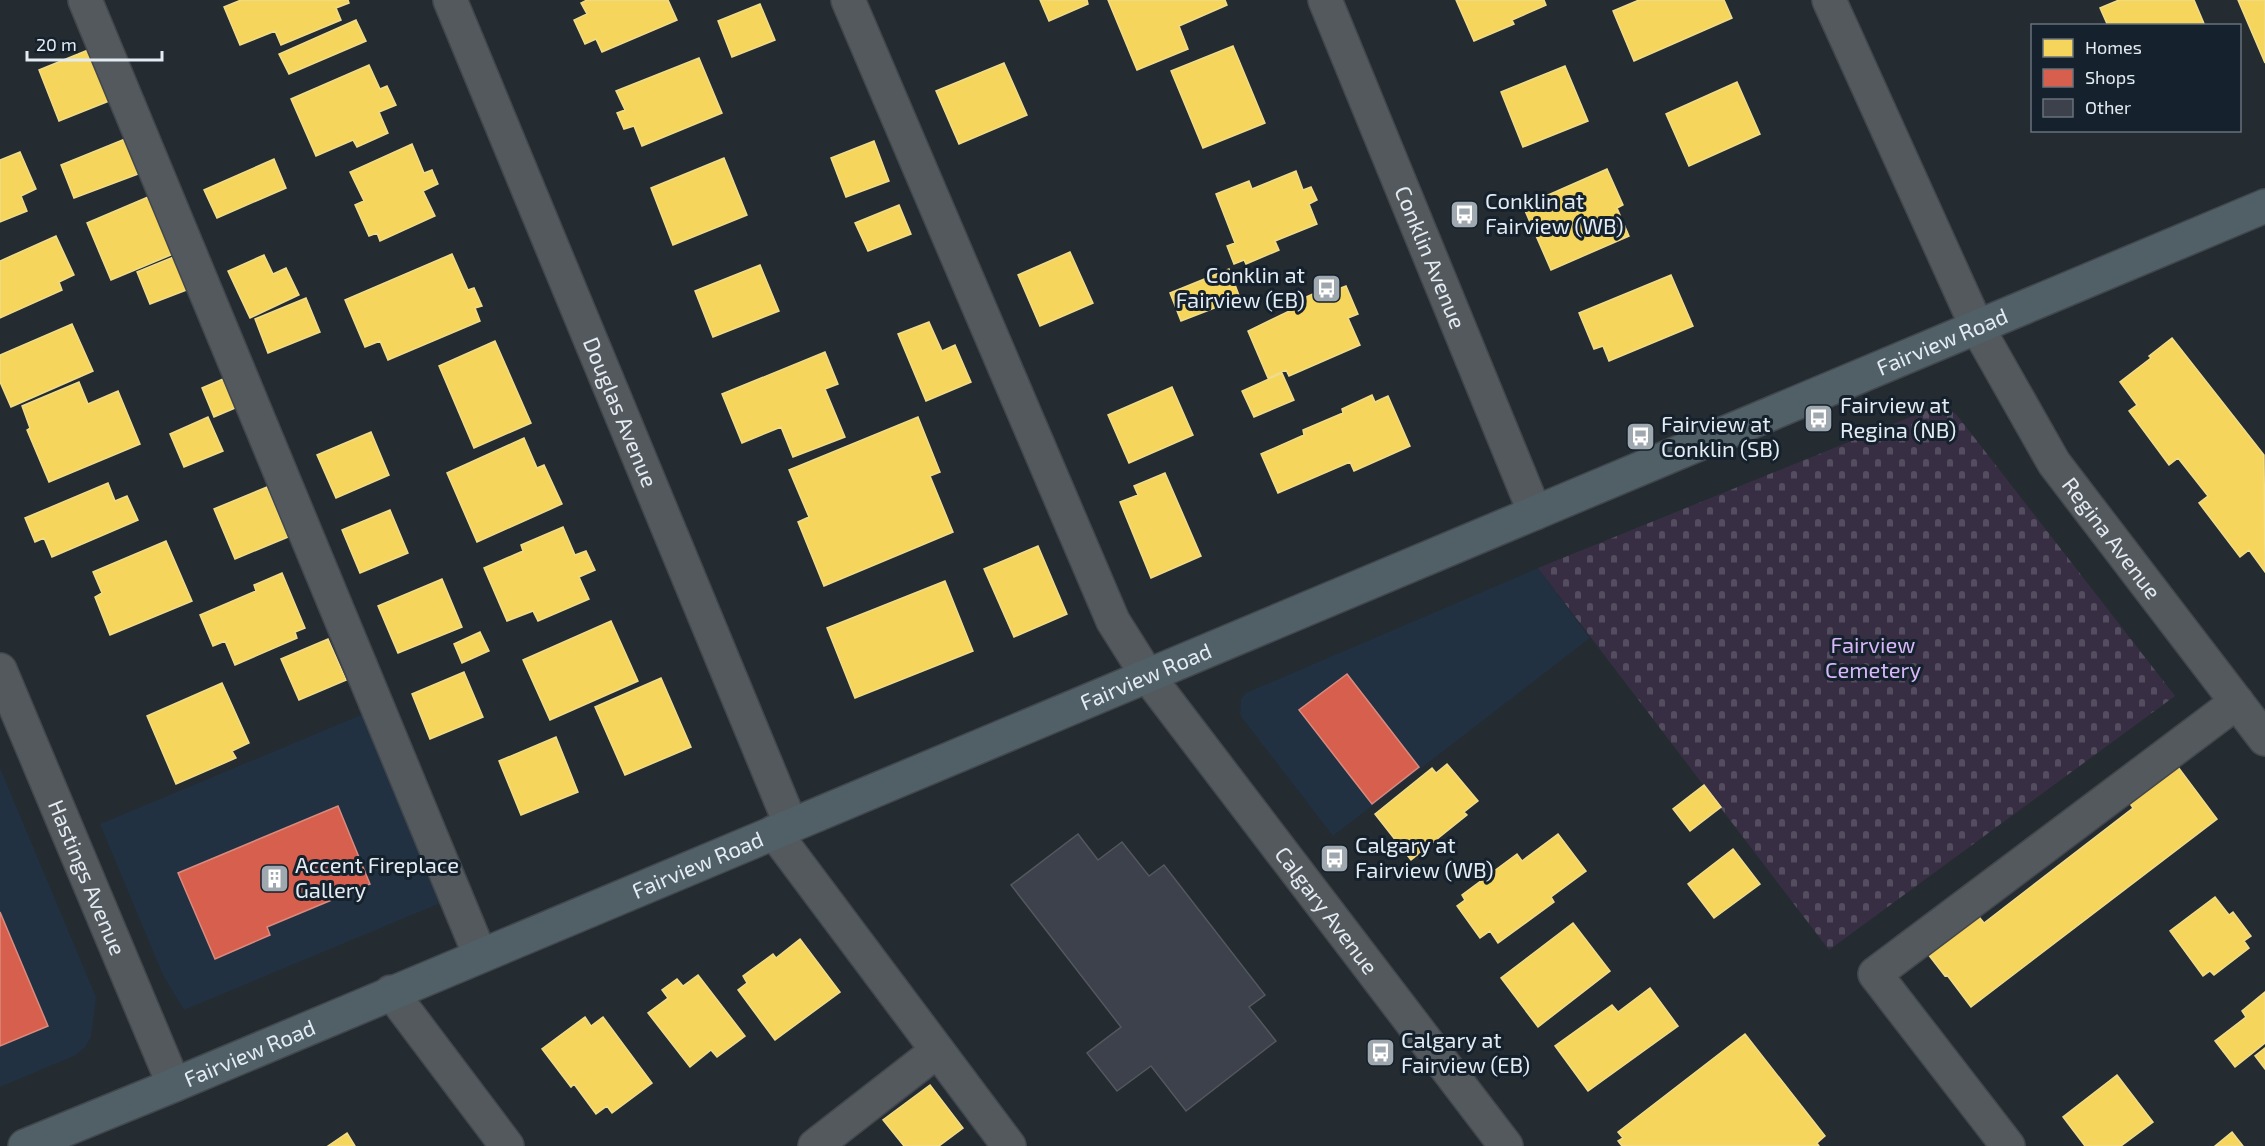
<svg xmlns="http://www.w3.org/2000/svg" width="2265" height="1146" font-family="'Exo 2',sans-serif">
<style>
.built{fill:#213141}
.cemetery{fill:url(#cemetery-stones)}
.homes{fill:#f6d55c;stroke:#f0dc89;stroke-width:1.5}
.shops{fill:#d6604d;stroke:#da8a7f;stroke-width:1.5}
.building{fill:#3d414b;stroke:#54585e;stroke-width:1.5}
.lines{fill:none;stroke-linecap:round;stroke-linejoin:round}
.minor-casing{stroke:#41474d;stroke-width:36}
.major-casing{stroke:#41474d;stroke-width:36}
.minor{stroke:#54595e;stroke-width:33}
.major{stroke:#516067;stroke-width:33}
.labels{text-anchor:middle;stroke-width:6;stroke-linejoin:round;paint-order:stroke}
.poi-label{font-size:22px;fill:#e3ebf3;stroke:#15212d;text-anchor:start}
.street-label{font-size:22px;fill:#e3ebf3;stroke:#15212d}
.park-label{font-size:22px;fill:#d7b8f9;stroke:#15212d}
</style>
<defs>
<pattern id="cemetery-stones" width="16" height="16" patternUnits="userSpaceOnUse" patternTransform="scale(1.5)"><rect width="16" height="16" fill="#372e44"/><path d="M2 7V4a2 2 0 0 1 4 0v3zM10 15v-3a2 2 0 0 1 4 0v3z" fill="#544c5f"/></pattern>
</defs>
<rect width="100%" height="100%" fill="#242b31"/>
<path class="built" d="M1538 568 1590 638 1333 836 1240 715 1241 699 1246 693Z
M373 710 450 899 184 1010 163 975 100 824Z
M0 768 96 997 91 1037 85 1047 76 1055 0 1087Z"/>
<path class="cemetery" d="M1945 408 1956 414 2175 696 1829 950 1538 568 1930 409Z"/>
<path class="homes" d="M241 0H348L349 3 336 8 341 20 281 45 275 31 240 45 224 7Z
M587 0H668L677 20 602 52 596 39 585 44 574 20 587 14 581 3Z
M1040 0H1087L1088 4 1049 21Z
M1108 0H1225L1227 5 1179 26 1188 49 1137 70Z
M1456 0H1544L1546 5 1512 20 1514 24 1474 41Z
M1639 0H1724L1732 18 1634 61 1613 11Z
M2119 0H2194L2205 26H2108L2100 8Z
M2238 0H2265V63Z
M760 4 775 40 732 57 718 21Z
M356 20 366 41 289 74 279 54Z
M1233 46 1265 123 1203 148 1171 71Z
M88 50 109 101 59 121 39 70Z
M699 58 722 113 642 146 634 126 624 129 617 113 625 110 616 91Z
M1004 63 1027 115 959 144 936 91Z
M369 65 380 89 387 86 396 105 379 112 388 133 357 147 353 140 316 156 291 99Z
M1565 66 1588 121 1523 147 1501 92Z
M1737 82 1760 134 1689 166 1666 114Z
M125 139 138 174 74 198 61 165Z
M874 141 889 181 846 197 831 158Z
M412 144 424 173 432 170 438 184 423 191 435 216 380 241 377 233 369 236 355 205 364 201 350 172Z
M20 152 36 189 21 196 27 211 0 222V160Z
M724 158 747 215 673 245 651 188Z
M274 159 286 188 217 218 204 190Z
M1607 169 1623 205 1617 208 1629 236 1551 270 1523 206Z
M1296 171 1303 190 1311 187 1317 200 1309 204 1317 224 1275 241 1279 250 1246 264 1244 260 1234 264 1227 246 1235 243 1216 194 1249 181 1252 189Z
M148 197 173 254 111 280 87 223Z
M899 205 911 234 868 251 855 223Z
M56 236 74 275 59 282 62 290 0 318V261Z
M1070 252 1093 303 1040 326 1018 275Z
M452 254 468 290 474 288 482 306 475 308 480 321 388 360 380 341 365 347 345 300Z
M264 255 273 274 286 268 299 295 250 318 228 271Z
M176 256 189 289 150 304 137 272Z
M760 265 779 311 713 337 695 291Z
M1229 269 1240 298 1181 321 1170 293Z
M1671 275 1693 326 1609 361 1603 346 1594 349 1579 313Z
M1331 286 1333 291 1346 286 1358 314 1348 318 1360 345 1289 376 1286 370 1268 378 1248 331 1306 303 1304 298Z
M306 298 320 332 268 353 255 319Z
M929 322 942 351 955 345 971 382 926 401 898 334Z
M72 324 93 371 11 407 0 382V355Z
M2172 338 2264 455 2265 572 2249 550 2240 557 2199 503 2208 496 2178 458 2169 465 2129 411 2137 405 2120 382 2151 358 2149 356Z
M495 341 531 423 474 448 439 366Z
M825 352 838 384 825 389 845 437 793 457 781 427 742 443 722 394Z
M1282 373 1294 400 1254 417 1242 391Z
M223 379 235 408 214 417 202 388Z
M79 382 88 404 118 391 140 444 49 482 27 430 30 428 22 406Z
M1172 387 1193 435 1129 463 1108 415Z
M1372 395 1375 402 1388 396 1410 446 1354 471 1350 462 1278 493 1261 454 1304 435 1303 430 1343 413 1342 409Z
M208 417 223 451 184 467 170 434Z
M918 417 940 472 930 476 953 532 824 586 798 522 809 517 789 470Z
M371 432 389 475 336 498 317 455Z
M524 438 537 468 544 465 562 504 477 542 447 473Z
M1165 473 1201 556 1151 578 1120 502 1138 495 1134 486Z
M108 483 115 501 127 496 138 520 52 557 44 538 35 542 25 518Z
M267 487 288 537 235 559 214 509Z
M390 510 408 553 360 573 342 530Z
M563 527 575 555 586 551 595 570 579 577 589 599 538 621 533 611 507 621 484 568 523 551 521 545Z
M166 541 192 601 110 635 95 597 102 593 93 572Z
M1038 546 1067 614 1014 637 984 569Z
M282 573 305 628 295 632 297 638 235 665 225 641 213 646 200 615 256 591 254 585Z
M442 579 462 627 398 653 378 606Z
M945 581 973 651 855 698 827 628Z
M611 621 638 681 550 720 523 660Z
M480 632 489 651 462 663 454 644Z
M328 639 346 680 299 700 281 659Z
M464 672 483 717 430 739 412 694Z
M661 678 691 747 625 775 595 707Z
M222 683 249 743 232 751 236 758 176 784 147 716Z
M556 737 578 792 521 815 499 761Z
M1447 764 1478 801 1464 812 1467 815 1411 860 1375 814 1432 768 1436 773Z
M2178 767 2217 819 1971 1007 1947 975 1945 976 1928 954 1976 913 1984 923 2133 808 2125 796 2150 777 2155 785Z
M1704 785 1721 807 1690 831 1673 809Z
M1558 834 1586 871 1551 897 1554 902 1498 943 1490 931 1480 938 1457 906 1465 900 1462 895 1517 854 1522 861Z
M1733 849 1760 884 1714 918 1688 884Z
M2215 897 2229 915 2233 912 2251 936 2244 941 2249 948 2214 975 2210 971 2203 976 2170 931Z
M1573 923 1610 971 1538 1027 1501 978Z
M800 939 840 992 775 1040 738 990 747 983 743 976 773 954 776 958Z
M698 975 745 1036 717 1057 711 1050 690 1067 648 1013 668 998 662 990 677 979 683 986Z
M1650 988 1678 1026 1588 1091 1555 1046 1612 1005 1618 1012Z
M2265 992V1043L2235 1067 2215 1041 2246 1017 2242 1011Z
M585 1017 591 1026 603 1017 652 1083 612 1113 607 1106 596 1114 574 1084 571 1087 542 1049Z
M1745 1034 1825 1136 1817 1143 1819 1146H1622L1618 1141 1623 1138 1618 1132Z
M2265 1048V1069L2255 1056Z
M2117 1075 2153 1122 2121 1146H2085L2063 1117Z
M930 1085 963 1128 939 1146H904L883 1120Z
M2232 1132 2243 1146H2215Z
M347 1133 355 1146H328Z"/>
<path class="shops" d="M1347 674 1419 767 1372 804 1299 710Z
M338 806 370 884 267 927 270 935 215 959 178 873Z
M0 912 48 1026 0 1046Z"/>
<path class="building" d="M1078 834 1098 860 1122 842 1149 876 1164 865 1265 995 1249 1007 1276 1041 1186 1111 1151 1066 1117 1091 1087 1053 1121 1027 1011 885Z"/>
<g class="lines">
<defs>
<g id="minor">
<path d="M85 0 480 955"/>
<path id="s1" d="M450 0 791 825"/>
<path id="s2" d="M848 0 1113 621 1147 675 1506 1146"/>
<path id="s3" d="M1325 0 1535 513"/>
<path id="s4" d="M1829 0 1977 327 2054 463 2265 739"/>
<path id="s5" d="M0 670 174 1085"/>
<path d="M774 832 1009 1146"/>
<path d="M391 992 507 1146"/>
<path d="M815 1146 937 1051"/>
<path d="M2008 1146 1875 974 2237 702"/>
</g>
<g id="major">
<path id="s6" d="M25 1146 174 1085 2265 206"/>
</g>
</defs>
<use href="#minor" class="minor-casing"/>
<use href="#major" class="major-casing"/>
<use href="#minor" class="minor"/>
<use href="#major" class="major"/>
</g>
<defs>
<symbol id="bus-square" viewBox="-11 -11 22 22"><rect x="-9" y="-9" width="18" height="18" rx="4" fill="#a0a8af" stroke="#15212d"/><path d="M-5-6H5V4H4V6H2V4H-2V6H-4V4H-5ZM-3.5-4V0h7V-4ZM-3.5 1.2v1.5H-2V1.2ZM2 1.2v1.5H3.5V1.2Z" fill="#fff"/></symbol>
<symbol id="building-square" viewBox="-11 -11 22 22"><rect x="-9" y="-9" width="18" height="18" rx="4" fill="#a0a8af" stroke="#15212d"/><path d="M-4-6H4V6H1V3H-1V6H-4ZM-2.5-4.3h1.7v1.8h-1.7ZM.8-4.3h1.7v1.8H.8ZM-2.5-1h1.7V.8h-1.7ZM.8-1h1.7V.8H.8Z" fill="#fff"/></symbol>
</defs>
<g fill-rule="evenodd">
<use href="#bus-square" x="1448" y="198" width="33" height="33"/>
<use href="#bus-square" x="1310" y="272" width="33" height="33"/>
<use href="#bus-square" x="1802" y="402" width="33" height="33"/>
<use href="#bus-square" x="1624" y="420" width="33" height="33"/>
<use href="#bus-square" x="1318" y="842" width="33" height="33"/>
<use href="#building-square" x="258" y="862" width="33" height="33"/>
<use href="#bus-square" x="1364" y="1036" width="33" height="33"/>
</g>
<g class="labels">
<g class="poi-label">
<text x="1485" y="209">Conklin at<tspan x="1485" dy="25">Fairview (WB)</tspan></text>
<text x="1305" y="283" text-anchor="end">Conklin at<tspan x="1305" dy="25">Fairview (EB)</tspan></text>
<text x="1840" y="413">Fairview at<tspan x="1840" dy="25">Regina (NB)</tspan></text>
<text x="1661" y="432">Fairview at<tspan x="1661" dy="25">Conklin (SB)</tspan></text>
<text x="1355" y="853">Calgary at<tspan x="1355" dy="25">Fairview (WB)</tspan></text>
<text x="295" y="873">Accent Fireplace<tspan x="295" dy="25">Gallery</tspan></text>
<text x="1401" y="1048">Calgary at<tspan x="1401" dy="25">Fairview (EB)</tspan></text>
</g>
<g class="street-label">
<text dy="8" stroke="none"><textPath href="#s3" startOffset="278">Conklin Avenue</textPath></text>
<text dy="8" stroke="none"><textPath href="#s6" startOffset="2079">Fairview Road</textPath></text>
<text dy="8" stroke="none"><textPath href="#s1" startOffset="446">Douglas Avenue</textPath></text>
<text dy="8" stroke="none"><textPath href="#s4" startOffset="610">Regina Avenue</textPath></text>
<text dy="8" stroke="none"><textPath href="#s6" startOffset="1215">Fairview Road</textPath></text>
<text dy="8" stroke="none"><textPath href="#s6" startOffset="729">Fairview Road</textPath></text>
<text dy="8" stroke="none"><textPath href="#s5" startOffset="225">Hastings Avenue</textPath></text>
<text dy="8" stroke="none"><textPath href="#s2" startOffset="1035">Calgary Avenue</textPath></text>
<text dy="8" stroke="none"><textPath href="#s6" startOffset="243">Fairview Road</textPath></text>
</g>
<g class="park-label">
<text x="1873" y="653">Fairview<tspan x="1873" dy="25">Cemetery</tspan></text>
</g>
</g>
<rect x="2031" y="24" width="210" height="108" fill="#15212d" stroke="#67727c" stroke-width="1.5"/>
<rect x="2043" y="39" width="30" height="18" fill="#f6d55c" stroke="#67727c" stroke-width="1.5"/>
<text x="2085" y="54" font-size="18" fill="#e3ebf3">Homes</text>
<rect x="2043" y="69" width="30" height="18" fill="#d6604d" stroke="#67727c" stroke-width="1.5"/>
<text x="2085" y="84" font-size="18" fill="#e3ebf3">Shops</text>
<rect x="2043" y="99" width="30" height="18" fill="#3d414b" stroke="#67727c" stroke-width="1.5"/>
<text x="2085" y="114" font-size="18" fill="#e3ebf3">Other</text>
<path d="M27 51v9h135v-9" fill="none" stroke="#e3ebf3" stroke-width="3"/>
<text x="36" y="51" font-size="18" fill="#e3ebf3" stroke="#15212d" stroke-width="4.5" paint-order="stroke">20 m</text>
</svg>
